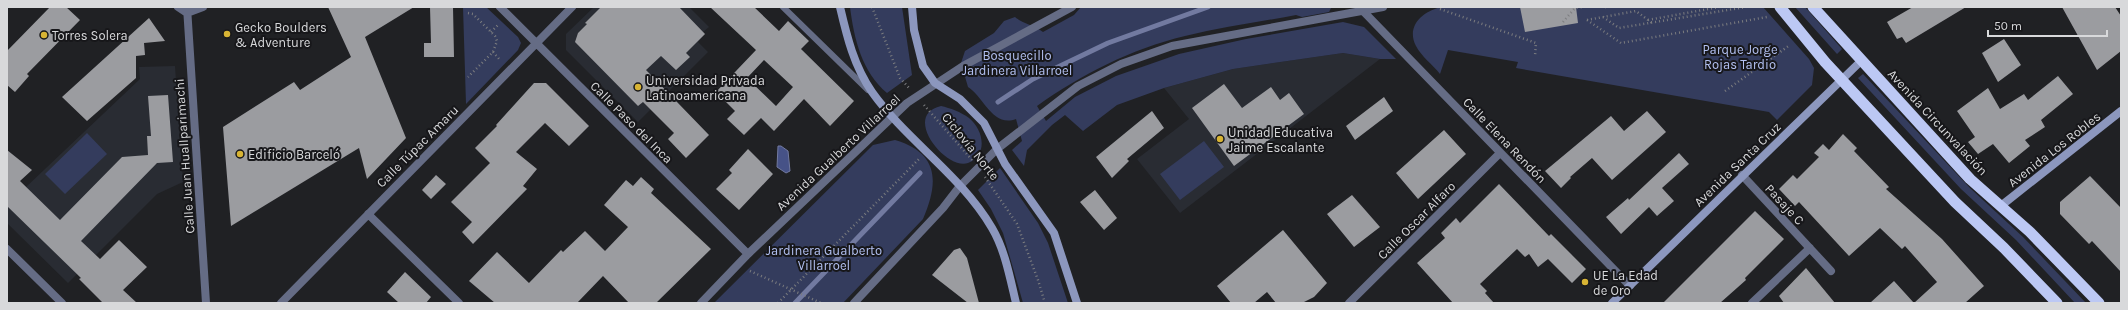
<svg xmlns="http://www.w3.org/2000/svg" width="2128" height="310" font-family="Karla,sans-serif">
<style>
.built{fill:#292c33}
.green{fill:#343c5d}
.water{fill:#465287;stroke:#727aa0}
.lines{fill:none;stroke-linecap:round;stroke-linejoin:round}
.stream{stroke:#727aa0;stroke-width:5}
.building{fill:#9b9ca0;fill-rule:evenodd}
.path{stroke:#7b7c7f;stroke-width:2.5;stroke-dasharray:1 3;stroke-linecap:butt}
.service{stroke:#656c85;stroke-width:6}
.minor{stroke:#656c85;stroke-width:8}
.secondary{stroke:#8c97be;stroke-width:8}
.trunk{stroke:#bcc8f4;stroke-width:11}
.poi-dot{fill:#d8b434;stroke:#17171a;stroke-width:1.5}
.labels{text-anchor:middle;stroke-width:4;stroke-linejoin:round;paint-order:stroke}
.poi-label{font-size:13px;fill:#d8d9db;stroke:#17171a;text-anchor:start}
.park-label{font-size:13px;fill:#b3c1f2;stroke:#17171a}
.street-label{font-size:13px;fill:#d8d9db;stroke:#17171a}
</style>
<rect width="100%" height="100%" fill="#202124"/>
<path class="built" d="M594 7H689L709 27 703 32 705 34 698 42 708 52 638 122 566 50V34Z
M1343 53 1380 59 1180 213 1137 159 1189 119 1164 88 1233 69Z
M175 66 183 182 157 194 68 283 7 223V205L140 79 139 67Z"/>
<path class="green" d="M463 7H486L518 37 521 43 518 50 466 104Z
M850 7H902L912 75 887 93C862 72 854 39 850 7Z
M1081 7H1336L1331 8 1329 12 1302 17 1296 15C1259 22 1222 27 1185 36 1131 49 1082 74 1037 106L1046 121 1075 97 1116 76 1179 54 1246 39 1343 22 1364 27 1396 59H1380L1343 53 1233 69 1164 88 1117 105 1083 131 1065 115 1052 125 1027 150 1024 166 1012 150 1022 141 1016 119C993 128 983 96 968 87L961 63 965 51 994 33 1004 21 1015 17C1023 24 1034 25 1043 32L1074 15Z
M1442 7H1763L1809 59 1814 68 1812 85 1777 120 1769 112 1516 68 1518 62 1448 50 1440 74C1433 65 1421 56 1416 46 1405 25 1425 10 1442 7Z
M1795 7H1805L1842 49 1837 54Z
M1863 74 1970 188 2023 237 2086 303H2075L2016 240 1961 189 1858 78Z
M941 106C950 108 961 112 969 118 983 129 989 155 968 163 946 171 901 115 941 106Z
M87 133 107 154 65 194 45 174Z
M895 140C939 153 939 182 923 219L843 303H714L873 145Z
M1204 141 1224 167 1180 200 1160 174Z
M1000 168 1038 223 1048 243 1068 303H1023L1003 233 991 209 978 190Z"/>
<path class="water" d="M778 146H781L788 151 790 171 786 173 777 167Z"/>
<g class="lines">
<path class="stream" d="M998 102 1033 79 1108 43 1208 7
M795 303 920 173"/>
</g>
<path class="building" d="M50 7H66L80 20 27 74 29 76 15 92 7 85V51Z
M328 7H414L365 37 406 138 367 179 359 148 231 226 223 127 294 82 300 90 351 57Z
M430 7H453L454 57H424V43H431Z
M601 7H679L705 34 686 53 690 57 676 70 661 56 646 70 709 135 686 158 668 139 674 133 643 102 638 106 575 42 578 33 587 24 585 23Z
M710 7H754L779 31 788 21 809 41 801 49 854 101 830 126 804 99 774 131 761 118 744 135 727 119 735 111 716 92 756 50ZM764 60 793 87 776 106 747 78Z
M1520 7H1576L1578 23 1525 32Z
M1913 7H1966L1906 43 1902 37 1897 39 1887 22Z
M2062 7H2115L2121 16V51L2097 70Z
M149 18 165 41 144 43 145 55 136 56V78L87 121 62 97Z
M2004 39 2021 65 1998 82 1982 53Z
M2058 76 2073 94 2041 120 2045 127 2025 140 2030 146 2009 163 1993 144 1978 154 1968 142 1975 137 1957 111 1988 88 2000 109 2024 94 2028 100Z
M534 83H546L589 126 569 146 545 123 516 152 537 169 523 186 527 189 473 244 462 232 472 222 451 202 490 163 475 148 497 126 496 125Z
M1224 84 1242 108 1271 87 1280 100 1289 93 1304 114 1234 166 1192 108Z
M168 95 173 162 157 163 81 241 100 259 119 240 147 267 123 290 137 303H103L79 279 81 278 7 206V150L32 170 20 181 60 220 122 157 148 155 147 136H151L148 96Z
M1384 97 1393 111 1355 140 1346 126Z
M1152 111 1164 128 1127 159 1129 161 1112 178 1096 157Z
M1647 111 1666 132 1612 180 1592 158 1570 177 1571 178 1561 188 1545 171 1611 116 1624 131Z
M1444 130 1466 154 1418 199 1396 173Z
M1843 134 1857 148 1854 151 1889 187 1886 189 1942 239 1984 286 1965 303H1870L1894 281 1914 303 1937 282 1905 246 1902 249 1880 228 1849 256 1799 202 1795 206 1779 189 1793 175 1797 179 1819 157 1814 153 1823 144 1829 150Z
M748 149 773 174 739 210 716 189 732 173 729 170Z
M1679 153 1689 164 1662 188 1674 201 1657 216 1649 207 1621 234 1606 217 1628 198 1629 200Z
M436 175 446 184 431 199 422 190Z
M2090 176 2121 208V272L2092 241 2089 244 2060 214V202Z
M641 177 654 189 651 193 711 249 656 303H629L603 276 577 303H495L469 281 497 252 529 283 561 250 563 252 585 231 605 251 628 227 604 205 626 180 633 186Z
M1499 184 1549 236 1551 234 1586 269 1572 283 1548 259 1538 267 1529 254 1525 257 1517 249 1480 284 1487 291 1485 293 1494 303H1453L1417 263 1445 238 1441 233 1456 218 1460 223Z
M1095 190 1117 218 1104 230 1080 202Z
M1352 195 1380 227 1354 247 1327 214Z
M1755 211 1784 239 1745 278 1746 280 1720 303H1663Z
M1283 230 1327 283 1314 297 1302 303H1276L1267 292 1254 303H1231L1217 286Z
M960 248 967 258 979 303H968L932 275 954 250Z
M1806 268 1835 303H1784L1779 296Z
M405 272 431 297 426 303H399L387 292Z"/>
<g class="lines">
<path class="path" d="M872 7 900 78 909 88
M1605 7H1606
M1440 9 1536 43 1535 56
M468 13 473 14 495 36 497 41 493 52 468 77
M1603 17 1619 28 1746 7
M1587 20 1621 43 1767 17
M1587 20 1636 11 1652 23
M1648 20 1719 7
M1563 22 1575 8 1583 7
M491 32 499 24
M493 52 500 60
M1725 91 1790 45
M924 105 972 160
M985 177 1017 224 1038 280 1045 303
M750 271 821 303
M778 303 919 159"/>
<path class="service" d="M783 7 868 90"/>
<path class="minor" d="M178 7 187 13 203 7
M187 7 206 303
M500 7 748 254
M1363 11 1630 286
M1742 175 1831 271
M368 214 459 303
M7 249 62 303
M281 303 572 7
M701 303 748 254 907 103 963 66 1072 7
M854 303 943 208 960 186 997 149 1078 86 1121 64 1172 46 1383 7
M1349 303 1500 153
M1752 303 1810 248"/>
<path class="secondary" d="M840 7C847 37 854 66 872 92 907 141 961 175 992 228 1005 250 1010 278 1016 303
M912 7 914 30 923 66 935 83 960 99 984 123 1005 164 1054 233 1077 303
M2002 205 2121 111
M1612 303 1861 61"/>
<path class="trunk" d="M1780 7 1825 62 1955 202 2004 248 2057 303
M1813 7 1970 179 2030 232 2099 303"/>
</g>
<g class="poi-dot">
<circle cx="227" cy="34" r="4"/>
<circle cx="44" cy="35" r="4"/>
<circle cx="638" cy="87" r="4"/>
<circle cx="1220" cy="139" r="4"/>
<circle cx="240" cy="154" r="4"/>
<circle cx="1585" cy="282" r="4"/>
</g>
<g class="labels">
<g class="poi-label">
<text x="235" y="32">Gecko Boulders<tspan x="235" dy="15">&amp; Adventure</tspan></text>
<text x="52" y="40">Torres Solera</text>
<text x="646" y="85">Universidad Privada<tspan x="646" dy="15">Latinoamericana</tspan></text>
<text x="1228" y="137">Unidad Educativa<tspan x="1228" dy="15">Jaime Escalante</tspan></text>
<text x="248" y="159">Edificio Barceló</text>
<text x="1593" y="280">UE La Edad<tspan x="1593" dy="15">de Oro</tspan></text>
</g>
<g class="park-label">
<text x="1740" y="54">Parque Jorge<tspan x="1740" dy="15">Rojas Tardio</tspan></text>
<text x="1017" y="60">Bosquecillo<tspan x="1017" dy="15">Jardinera Villarroel</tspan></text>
<text x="824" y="255">Jardinera Gualberto<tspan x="824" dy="15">Villarroel</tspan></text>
</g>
<g class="street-label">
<text transform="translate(632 122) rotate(45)" y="5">Calle Paso del Inca</text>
<text transform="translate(1938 122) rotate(47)" y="5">Avenida Circunvalación</text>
<text transform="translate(1505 140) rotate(46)" y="5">Calle Elena Rendón</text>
<text transform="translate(417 146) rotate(-45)" y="5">Calle Túpac Amaru</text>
<text transform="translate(971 146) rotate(51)" y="5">Ciclovía Norte</text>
<text transform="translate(2054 149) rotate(-38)" y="5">Avenida Los Robles</text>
<text transform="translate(838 152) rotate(-43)" y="5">Avenida Gualberto Villarroel</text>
<text transform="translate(184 156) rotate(-94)" y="5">Calle Juan Huallparimachi</text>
<text transform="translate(1737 164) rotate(-44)" y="5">Avenida Santa Cruz</text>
<text transform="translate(1785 204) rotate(47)" y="5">Pasaje C</text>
<text transform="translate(1416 220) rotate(-45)" y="5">Calle Oscar Alfaro</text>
</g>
</g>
<rect width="2128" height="310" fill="none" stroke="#d8d9db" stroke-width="16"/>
<path d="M1988 30v6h119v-6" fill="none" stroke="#d8d9db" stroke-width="2"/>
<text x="1994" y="30" font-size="12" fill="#d8d9db" stroke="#17171a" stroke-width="3" paint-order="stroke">50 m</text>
</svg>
